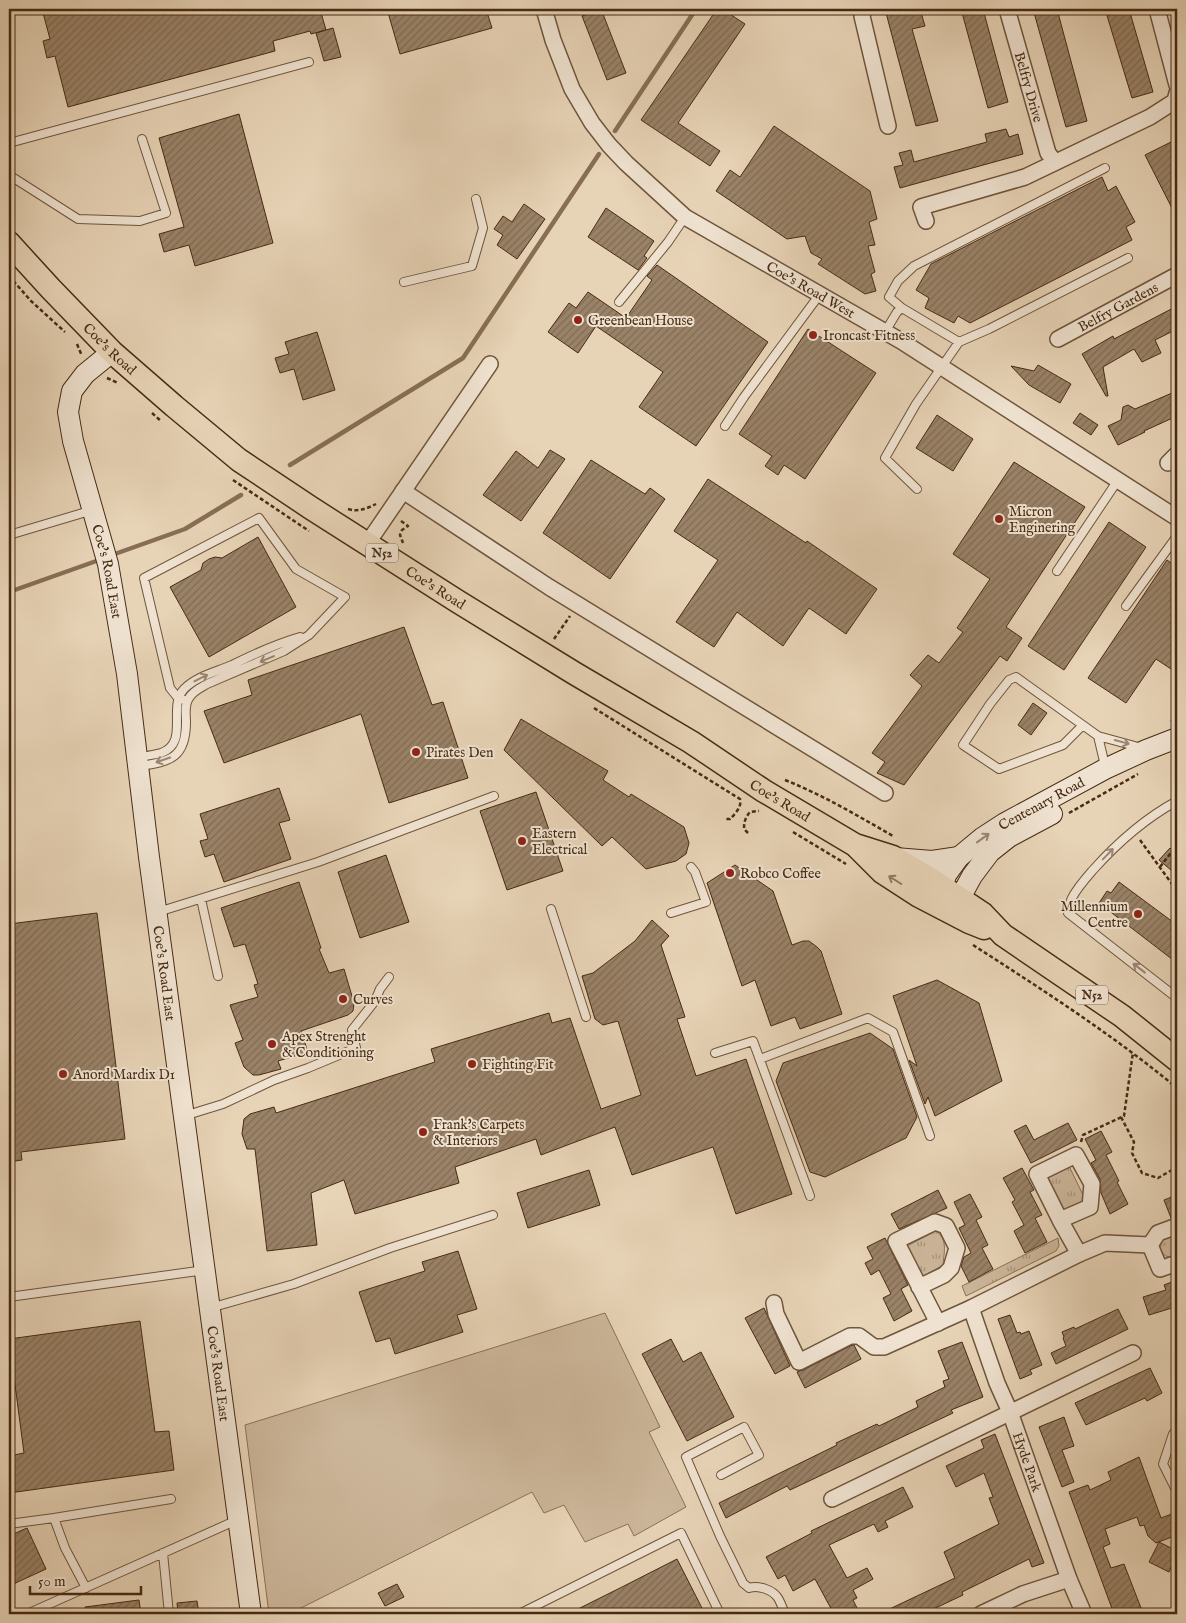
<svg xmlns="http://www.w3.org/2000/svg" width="1186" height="1623" font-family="'IM FELL English',serif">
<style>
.grass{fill:url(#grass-tufts);stroke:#8a7056}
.garden{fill:#ccb69a;stroke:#8a7056}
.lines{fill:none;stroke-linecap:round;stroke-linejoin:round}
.stream{stroke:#876e54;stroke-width:4.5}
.building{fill:url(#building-hatch);stroke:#472b13}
.lane-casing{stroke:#6f553c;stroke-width:10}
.street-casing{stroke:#6f553c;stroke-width:18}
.secondary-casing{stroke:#472b13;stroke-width:22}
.primary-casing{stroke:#472b13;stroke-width:25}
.path{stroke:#472b13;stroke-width:2.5;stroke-dasharray:4 2.5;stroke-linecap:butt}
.lane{stroke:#efe2d0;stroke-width:8}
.street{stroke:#efe2d0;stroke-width:15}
.secondary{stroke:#efe2d0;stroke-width:20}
.primary{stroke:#e7d3b6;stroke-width:22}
.oneway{stroke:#9b8672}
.oneway2{stroke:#8f775c}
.poi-dot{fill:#8f2418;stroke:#efe2d0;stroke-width:2}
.labels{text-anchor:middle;stroke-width:4;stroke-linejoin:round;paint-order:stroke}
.shield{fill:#efe2d0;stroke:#79624c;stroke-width:1}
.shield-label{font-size:12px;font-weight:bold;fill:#472b13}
.street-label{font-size:14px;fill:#472b13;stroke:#efe2d0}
.poi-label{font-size:14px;fill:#472b13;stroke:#efe2d0;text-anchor:start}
</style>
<defs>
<pattern id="grass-tufts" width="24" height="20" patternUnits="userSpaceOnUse" patternTransform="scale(1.25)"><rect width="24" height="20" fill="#ccb69a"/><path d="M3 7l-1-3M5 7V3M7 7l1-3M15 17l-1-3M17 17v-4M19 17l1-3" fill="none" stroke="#a7947c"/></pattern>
<pattern id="building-hatch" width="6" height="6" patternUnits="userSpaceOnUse" patternTransform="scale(1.25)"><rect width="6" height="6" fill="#9a8268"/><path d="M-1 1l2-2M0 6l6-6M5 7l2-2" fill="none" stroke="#7f6b54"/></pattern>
</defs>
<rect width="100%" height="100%" fill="#e7d3b6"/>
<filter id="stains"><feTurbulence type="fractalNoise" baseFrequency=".004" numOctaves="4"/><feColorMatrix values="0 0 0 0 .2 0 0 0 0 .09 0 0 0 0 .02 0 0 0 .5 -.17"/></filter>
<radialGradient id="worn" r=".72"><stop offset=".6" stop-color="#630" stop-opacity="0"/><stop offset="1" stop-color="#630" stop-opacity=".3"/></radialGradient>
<path class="grass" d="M1069 1166 1084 1197 1083 1202 1064 1212 1044 1177Z
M936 1231C948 1239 944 1252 943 1265L922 1277 905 1247Z
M1177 1232V1254L1168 1257C1161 1254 1159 1248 1160 1240Z
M1058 1238 1059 1246 1056 1251 966 1296 962 1286Z"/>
<path class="garden" d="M605 1313 660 1427 649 1432 686 1507 634 1536 628 1524 585 1542 564 1505 544 1513 532 1492 289 1614H269L245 1425Z"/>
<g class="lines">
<path class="stream" d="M615 131 696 9
M290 465 463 358 599 154
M112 555 185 529 241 495
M9 592 102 559"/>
</g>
<path class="building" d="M42 9H320L326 30 333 28 341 57 324 61 316 33 326 30 311 34 310 31 273 41 275 51 68 107 55 56 47 58 43 41 50 39Z
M387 9H486L492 28 400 54Z
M601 9 626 73 607 80 582 16Z
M717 9H722L745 24 678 123 720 151 710 166 641 120Z
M885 9H920L925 26 912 29 938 121 916 126Z
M961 9H983L1008 102 988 108Z
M1033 9H1057L1087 121 1066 127Z
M1105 9H1129L1153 92 1132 98Z
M239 114 273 243 195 266 189 245 164 252 159 234 184 227 159 138Z
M774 126 870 191 877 219 869 222 875 245 868 246 875 272 871 274 876 291 865 294 818 264 822 259 811 253 805 236 787 239 716 191 730 170 740 177Z
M1006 129 1009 137 1018 134 1023 154 900 188 894 167 903 165 899 153 911 150 914 162 987 142 985 134Z
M1177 139V218L1145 155Z
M1102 177 1108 191 1116 186 1135 222 1126 227 1132 240 970 323 958 316 954 323 925 308 929 298 916 290 931 264Z
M524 204 545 219 517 259 497 245 503 235 494 229 503 216 512 222Z
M606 208 654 241 644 256 647 258 638 270 588 237Z
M657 265 768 342 696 446 639 407 663 372 596 326 578 353 548 332 569 303 576 308 588 292 626 318 652 280 647 276Z
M1177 306V329L1155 340 1161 353 1142 362 1134 349 1103 367 1108 396H1106L1082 354 1113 336 1114 339Z
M808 329 876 373 805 479 784 465 778 475 765 466 772 456 739 434Z
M317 332 335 390 303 400 294 369 280 373 275 358 289 354 285 342Z
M1038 365 1071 384 1060 403 1029 385 1011 366 1034 371Z
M1172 393 1177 405V416L1144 431 1145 432 1118 445 1108 426 1121 420 1123 407 1128 405 1135 409Z
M1080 413 1098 425 1091 435 1073 423Z
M937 415 973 439 953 471 916 448Z
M550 450 565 459 521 521 483 495 516 451 538 468Z
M591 460 645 494 650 488 665 499 610 579 543 533Z
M1014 462 1085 507 1006 627 1022 638 1007 661 1000 656 904 785 877 773 885 762 872 753 922 686 910 675 928 655 939 663 963 632 957 628 990 579 953 554Z
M708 479 806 543 807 541 877 589 846 634 809 608 783 646 737 612 714 647 676 622 718 560 674 531Z
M1109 522 1146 547 1064 670 1028 646Z
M258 537 296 607 209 657 170 587 201 570 203 563 209 559 215 557 222 558Z
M1167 560 1177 567V673L1156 659 1126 703 1088 678Z
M404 627 432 705 443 702 468 778 389 803 361 714 224 763 204 711 252 695 248 680Z
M1033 703 1047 713 1031 735 1018 725Z
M521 719 608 771 603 780 629 797 631 794 684 827 689 843 686 854 676 861 646 869 612 837 602 846 504 750Z
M279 788 290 820 279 823 291 859 224 882 214 854 205 857 200 841 208 839 200 814Z
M536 792 563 871 507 890 480 811Z
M1170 848 1177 854V875L1159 860Z
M386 855 409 922 360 938 338 872Z
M735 865 773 891 792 945 803 941H809L817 947 821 951 842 1014 800 1029 795 1017 771 1026 755 980 742 986 707 883Z
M299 882 321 948 319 949 329 973 344 969 354 1003 353 1011 348 1015 301 1031 308 1052 278 1061 281 1069 259 1075H253L244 1067 235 1043 243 1040 230 1005 258 997 254 985 258 984 245 944 234 947 221 908Z
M1119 882 1177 925V963L1099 903 1107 891 1111 893Z
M97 913 125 1139 21 1152 22 1160 9 1162V924Z
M652 920 669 936 661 945 685 1017 677 1019 696 1076 746 1059 792 1194 736 1214 713 1147 632 1175 615 1127 541 1155 536 1139 455 1167 459 1183 355 1214 344 1180 311 1193 317 1245 267 1251 255 1149H247L242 1134 244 1119 250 1114 274 1107 276 1113 435 1062 431 1049 549 1013 552 1023 570 1018 601 1109 641 1095 618 1021 603 1025 595 1019 582 976 593 973 635 941Z
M937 980 979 1003 1002 1081 935 1116 928 1097 925 1104 909 1060 917 1066 893 996Z
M870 1033 893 1049 917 1117 906 1138 825 1177 810 1172 776 1081 783 1063Z
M1068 1123 1077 1140 1031 1163 1014 1131 1026 1125 1034 1140Z
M1101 1131 1112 1152 1106 1155 1119 1181 1117 1182 1128 1204 1110 1214 1101 1193 1100 1179 1091 1163 1096 1160 1085 1139Z
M1022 1168 1034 1190 1030 1192 1042 1215 1035 1218 1047 1242 1025 1253 1014 1231 1024 1225 1012 1202 1015 1200 1003 1178Z
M589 1170 600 1205 528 1228 517 1193Z
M938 1190 947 1208 899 1229 891 1214Z
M970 1194 982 1217 976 1220 988 1245 982 1248 993 1269 969 1282 961 1266 964 1257 971 1253 959 1228 965 1225 954 1202Z
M1177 1195V1217L1171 1218 1164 1200Z
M885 1238 908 1285 901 1289 912 1311 894 1321 883 1298 891 1294 879 1270 871 1275 865 1263 873 1259 867 1247Z
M458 1251 477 1309 457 1315 463 1332 395 1354 390 1338 376 1342 359 1292 425 1271 422 1262Z
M1177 1280V1317L1175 1318 1172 1308 1149 1315 1143 1297 1166 1290 1164 1285Z
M764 1308 790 1366 775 1374 745 1318Z
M1118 1309 1128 1329 1056 1364 1051 1353 1066 1346 1063 1338 1064 1337 1062 1332 1074 1327 1075 1329Z
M1010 1315 1017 1333 1020 1332 1021 1334 1029 1331 1042 1365 1030 1370 1032 1374 1020 1379 998 1319Z
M140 1321 155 1432 169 1431 174 1470 9 1493V1456L24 1453 9 1339Z
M671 1339 683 1362 701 1352 734 1417 687 1441 642 1354Z
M962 1342 983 1397 951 1410 953 1413 790 1490 787 1486 726 1518 719 1503 837 1445 836 1443 877 1424 879 1426 918 1407 916 1401 945 1387 943 1381 949 1379 938 1351Z
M852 1345H854L861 1359 805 1388 797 1372 803 1370Z
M1150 1368 1162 1393 1147 1401 1145 1398 1086 1425 1075 1403Z
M1064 1417 1074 1446 1062 1450 1074 1482 1062 1487 1039 1427Z
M995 1434 1044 1563 1032 1567 1029 1559 962 1592 963 1595 923 1614H879L955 1578 944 1552 999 1524 989 1498 993 1497 984 1473 956 1487 946 1466 984 1448 981 1440Z
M1139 1457 1161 1518 1177 1512V1535L1156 1543 1148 1536 1144 1525 1140 1526 1137 1517 1105 1529 1110 1544 1103 1547 1111 1568 1124 1564 1141 1608 1124 1614H1114L1069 1492 1088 1485 1090 1490 1111 1480 1108 1472Z
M903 1487 913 1507 885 1521 888 1527 878 1532 874 1524 829 1545 847 1578 867 1568 873 1579 853 1590 857 1598 853 1600 860 1614H834L815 1579 793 1591 785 1575 778 1579 766 1557 812 1533 811 1531Z
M27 1528 46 1569 9 1586V1536Z
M1159 1542 1177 1551V1555L1169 1572 1149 1562Z
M677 1559 705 1614H568L624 1586Z
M397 1584 404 1597 385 1606 378 1593Z
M139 1600 141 1614H86L85 1607Z
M197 1601 199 1614H178L177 1603Z"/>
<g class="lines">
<defs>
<path id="lane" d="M9 143 309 62
M9 175 78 219 140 221 166 213 142 139
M404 282 472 266 483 228 476 199
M619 302 668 242 685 217
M902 308 889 297 898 281 914 266 1105 168
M885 332 897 312 902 308 959 342
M725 426 744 397 820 294
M917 489 885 458 916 404 959 342 989 329 1128 258
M9 535 93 510
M1057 571 1118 480
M1126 606 1177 536
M1082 726 1063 745 999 769 963 745 990 704 1009 680 1016 677 1098 736 1142 748
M1098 736 1103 757 1105 768
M139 757C146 756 154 755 161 753 190 743 167 707 184 689 197 676 216 672 232 665 254 654 276 644 300 637
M139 766C171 762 186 757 186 722 186 714 184 705 189 698 193 691 200 688 207 684L284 651 309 635 345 597 296 569 259 518 144 578 170 688 178 698 187 701
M1177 801C1144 819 1118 842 1093 870 1086 878 1077 888 1072 898 1070 902 1069 908 1068 913L1177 998
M201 899 218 976
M551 909 586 1017
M158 912 318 862 494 796
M671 913 706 902 695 872 691 867
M715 1053 753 1041 810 1196
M760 1059 868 1018 893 1032 930 1136
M184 1116 223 1104 274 1080 308 1068 356 1048 352 1030 375 1001 380 989 389 977
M9 1297 205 1270
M210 1308 294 1284 390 1248 493 1215
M1177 1430 1173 1434 1163 1464 1177 1492
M721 1475 759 1455 744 1427 686 1457 720 1536 743 1583 749 1588C759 1585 773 1590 778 1598 781 1603 783 1609 785 1614H783
M54 1518 65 1548 86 1588
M9 1524 54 1518 171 1499
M163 1553 169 1614
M27 1614 237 1520
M519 1614 681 1533 720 1614"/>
<g id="street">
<path id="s1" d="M544 9 553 40 572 89 592 123 609 145 626 163 685 217 901 341 1177 518"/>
<path d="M864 9 862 16 888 126"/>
<path id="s2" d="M1007 9 1048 153 1055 162"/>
<path d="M1157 9 1177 85"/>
<path d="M926 221 921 207 1025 177 1150 117 1175 101 1177 93"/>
<path id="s3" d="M1058 339 1177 275"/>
<path d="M1168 463 1177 454"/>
<path d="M403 491 549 587 885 793"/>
<path d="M367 544 490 364"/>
<path d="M1060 1220 1037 1174 1076 1155 1092 1184 1090 1207 1060 1220 1079 1254"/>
<path d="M1150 1245 1160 1269 1177 1263"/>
<path d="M1150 1245 1158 1233 1177 1226"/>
<path d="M919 1287 944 1275 951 1268 957 1248 946 1226 935 1222 896 1241 938 1323"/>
<path d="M774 1303 776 1314 799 1362 850 1336H859L874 1347H884L971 1308 1079 1254 1105 1243 1150 1245"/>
<path id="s4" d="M971 1308 997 1383 1010 1412 1069 1579 1084 1614"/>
<path d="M832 1499 1133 1353"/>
<path d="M981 1614 1023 1594 1069 1579"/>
</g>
<g id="secondary">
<path id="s5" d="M112 352 85 374 72 391 68 412 73 441 108 564 127 674 149 857 251 1614"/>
<path d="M895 858 932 861 959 857"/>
<path id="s6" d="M938 901 946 875 959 857 982 838 1005 823 1105 769 1146 750 1177 738"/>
<path d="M949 909 960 898 972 876 990 852 1009 837 1052 814"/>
</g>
<g id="primary">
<path id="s7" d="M9 243 51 289 112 352 174 406 239 460 311 508 457 601 574 673 691 742 764 791 855 845 893 857 929 878 983 914 1003 935 1122 1016 1177 1060"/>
<path d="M858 848 882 872 919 896 969 922 984 928"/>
</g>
</defs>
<use href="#lane" class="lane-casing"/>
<use href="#street" class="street-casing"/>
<use href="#secondary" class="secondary-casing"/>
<use href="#primary" class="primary-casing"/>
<path class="path" d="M9 218 14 225
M9 276 31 301 65 332
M77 344 82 356
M107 378 118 383
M152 413 161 421
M233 480 309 531
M348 509C358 512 366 509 376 504
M401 521 408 526 402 530 400 535 403 543
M554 639 570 616
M594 708 740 799C742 807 735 814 730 819H725
M1171 721 1177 717
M785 780C823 795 858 816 893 836
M1069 813 1138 774
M793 832 846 864
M748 833 744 829C744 822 745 818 750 812L759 811
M1140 840 1177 891
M1160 867 1177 845
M973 945C1043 990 1113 1035 1177 1088
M1121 1117 1134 1142 1132 1153 1142 1173 1158 1178 1177 1167
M1081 1142 1083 1135 1124 1116 1133 1052"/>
<use href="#lane" class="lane"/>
<use href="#street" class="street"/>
<use href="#secondary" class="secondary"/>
<use href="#primary" class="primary"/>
</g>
<defs><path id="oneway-shaft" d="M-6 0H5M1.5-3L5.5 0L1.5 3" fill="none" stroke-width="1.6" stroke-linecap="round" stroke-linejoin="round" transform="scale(1.25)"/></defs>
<g class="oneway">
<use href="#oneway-shaft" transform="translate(267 659) rotate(157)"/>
<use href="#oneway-shaft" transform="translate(201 678) rotate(-27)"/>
<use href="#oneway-shaft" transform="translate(1122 742) rotate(15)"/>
<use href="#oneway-shaft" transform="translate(163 760) rotate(161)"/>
<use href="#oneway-shaft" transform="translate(983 838) rotate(-36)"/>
<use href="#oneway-shaft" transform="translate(1108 854) rotate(-46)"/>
<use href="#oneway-shaft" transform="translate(1139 968) rotate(-142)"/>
</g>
<use class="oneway2" href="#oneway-shaft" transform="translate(895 880) rotate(-148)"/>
<g class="poi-dot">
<circle cx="578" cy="320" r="5"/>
<circle cx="813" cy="335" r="5"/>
<circle cx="999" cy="519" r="5"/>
<circle cx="416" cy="752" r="5"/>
<circle cx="522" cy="841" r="5"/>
<circle cx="730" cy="873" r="5"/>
<circle cx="1138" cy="914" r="5"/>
<circle cx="343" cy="999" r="5"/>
<circle cx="272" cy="1044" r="5"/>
<circle cx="472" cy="1064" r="5"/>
<circle cx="63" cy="1074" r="5"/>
<circle cx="423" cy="1132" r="5"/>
</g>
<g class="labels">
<g class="shield">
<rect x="366" y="543.5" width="32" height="19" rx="4"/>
<rect x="1076" y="985.5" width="32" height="19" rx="4"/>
</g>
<g class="shield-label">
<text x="382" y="557">N52</text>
<text x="1092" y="999">N52</text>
</g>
<g class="street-label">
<text dy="5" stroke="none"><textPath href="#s2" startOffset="81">Belfry Drive</textPath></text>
<text dy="5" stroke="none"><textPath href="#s1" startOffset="402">Coe's Road West</textPath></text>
<text dy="5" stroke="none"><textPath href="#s3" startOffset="68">Belfry Gardens</textPath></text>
<text dy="5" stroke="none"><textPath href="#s7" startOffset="146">Coe's Road</textPath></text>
<text dy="5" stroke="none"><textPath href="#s5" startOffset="242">Coe's Road East</textPath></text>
<text dy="5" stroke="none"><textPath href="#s7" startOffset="551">Coe's Road</textPath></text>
<text dy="5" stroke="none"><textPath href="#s7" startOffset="956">Coe's Road</textPath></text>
<text dy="5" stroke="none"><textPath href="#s6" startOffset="148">Centenary Road</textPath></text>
<text dy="5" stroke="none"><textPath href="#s5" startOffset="648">Coe's Road East</textPath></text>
<text dy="5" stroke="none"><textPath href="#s5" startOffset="1052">Coe's Road East</textPath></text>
<text dy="5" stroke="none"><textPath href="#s4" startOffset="164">Hyde Park</textPath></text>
</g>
<g class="poi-label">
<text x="588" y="325">Greenbean House</text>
<text x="823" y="340">Ironcast Fitness</text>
<text x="1009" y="516">Micron<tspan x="1009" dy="16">Enginering</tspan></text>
<text x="426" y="757">Pirates Den</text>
<text x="532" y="838">Eastern<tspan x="532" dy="16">Electrical</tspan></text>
<text x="740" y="878">Robco Coffee</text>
<text x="1128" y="911" text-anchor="end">Millennium<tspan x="1128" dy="16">Centre</tspan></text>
<text x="353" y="1004">Curves</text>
<text x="282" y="1041">Apex Strenght<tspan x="282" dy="16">&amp; Conditioning</tspan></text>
<text x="482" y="1069">Fighting Fit</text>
<text x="73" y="1079">Anord Mardix D1</text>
<text x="433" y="1129">Frank's Carpets<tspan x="433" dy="16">&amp; Interiors</tspan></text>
</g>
</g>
<rect width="1186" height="1623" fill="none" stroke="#e7d3b6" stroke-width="30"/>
<rect x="10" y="10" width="1166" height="1603" fill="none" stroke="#472b13" stroke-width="2.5"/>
<rect x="15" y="15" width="1156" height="1593" fill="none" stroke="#472b13"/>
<path d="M30 1586v8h111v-8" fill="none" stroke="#472b13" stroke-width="2.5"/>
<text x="38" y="1586" font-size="15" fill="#472b13" stroke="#efe2d0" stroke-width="4" paint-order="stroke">50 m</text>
<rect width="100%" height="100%" filter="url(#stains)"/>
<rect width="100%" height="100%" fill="url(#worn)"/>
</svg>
